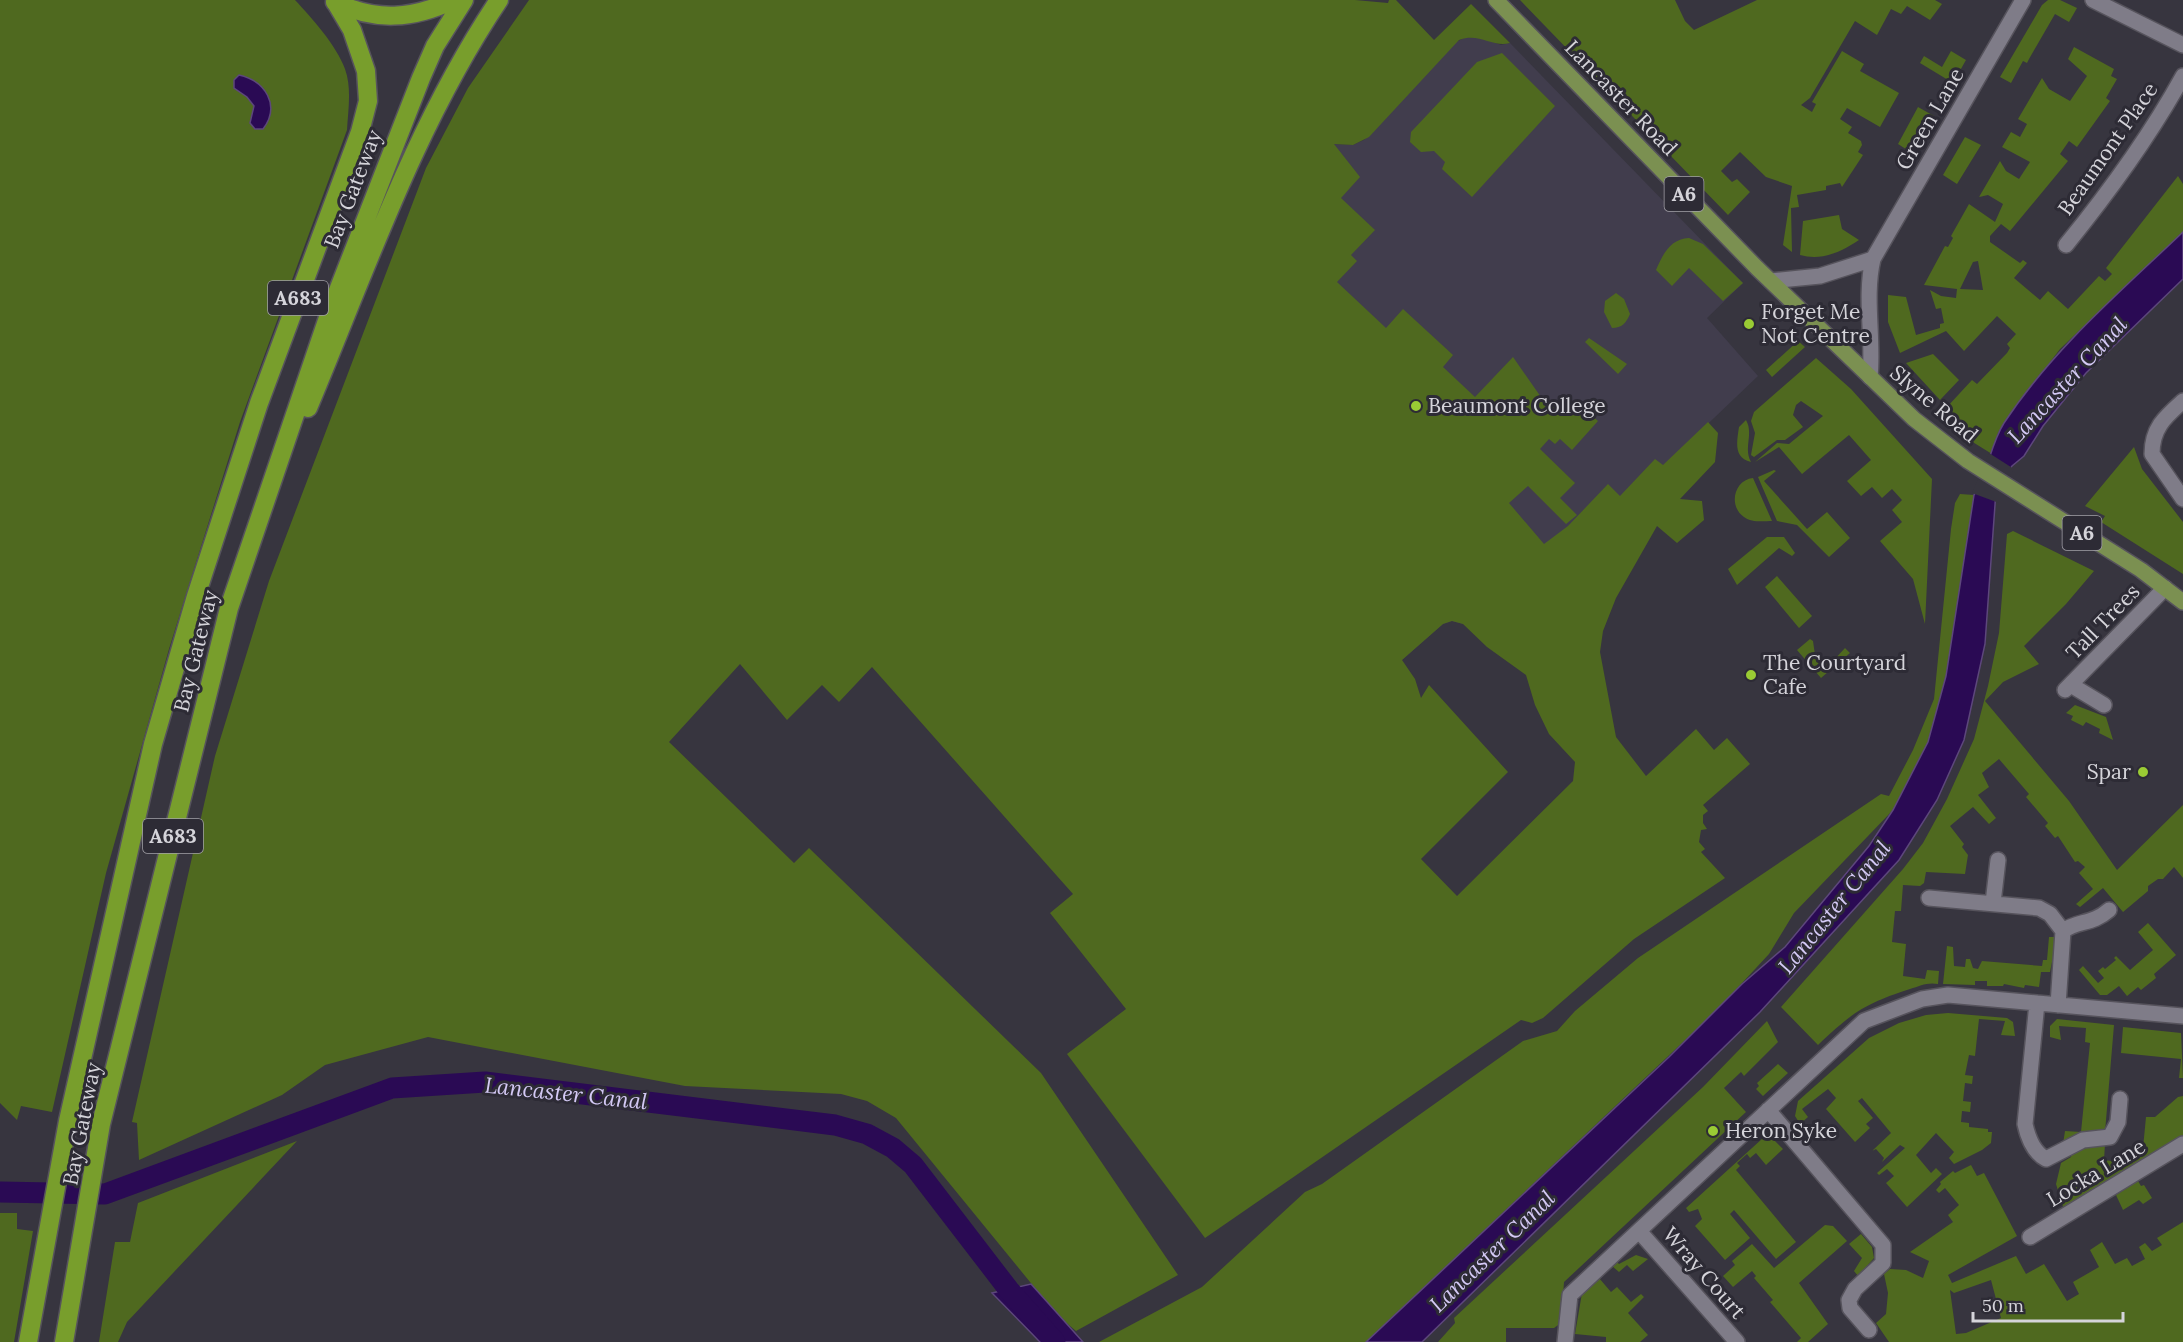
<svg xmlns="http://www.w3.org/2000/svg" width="2183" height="1342" font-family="Lora,serif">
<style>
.built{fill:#413d4d}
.green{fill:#4f691f;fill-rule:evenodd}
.water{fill:#2a0a54;stroke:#5d477c;stroke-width:1.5}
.pier{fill:#37353f}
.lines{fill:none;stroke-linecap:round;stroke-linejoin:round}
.canal{stroke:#2a0a54;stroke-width:21}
.minor-casing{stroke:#56535c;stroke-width:18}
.major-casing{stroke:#56535c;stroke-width:18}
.highway-casing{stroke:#56535c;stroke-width:21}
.minor{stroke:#7f7c88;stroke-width:15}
.major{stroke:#7b9051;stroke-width:15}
.highway{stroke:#789e2c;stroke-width:18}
.poi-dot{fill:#9acb34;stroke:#2d2b35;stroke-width:2}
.labels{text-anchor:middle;stroke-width:6;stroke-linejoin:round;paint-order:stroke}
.shield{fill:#2d2b35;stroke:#a3a1a8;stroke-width:1.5}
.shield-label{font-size:20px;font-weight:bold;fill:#d5d4da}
.street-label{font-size:21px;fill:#d5d4da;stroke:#2d2b35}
.poi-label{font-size:21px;fill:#d5d4da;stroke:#2d2b35;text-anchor:start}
.water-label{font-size:22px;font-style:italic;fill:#d4c9f5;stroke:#2d2b35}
</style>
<rect width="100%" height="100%" fill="#37353f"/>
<path class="built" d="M1466 37 1483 38 1501 45 1510 43 1743 283 1707 318 1758 376 1648 481 1463 624 1452 621 1443 624 1402 660 1053 519 1333 144 1353 145 1364 140 1456 42Z"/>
<path class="green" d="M0 0H295C311 17 337 46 345 69 352 88 348 111 347 130L240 422 169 649 106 873 52 1112 21 1106 17 1120 0 1103Z
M529 0H1355L1388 3 1389 0H1396L1434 40 1471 4 1510 43C1493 48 1479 32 1459 40L1369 137 1353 145 1334 144 1360 177 1341 198 1375 230 1351 255 1357 261 1337 282 1386 328 1403 309 1453 355 1443 367 1475 397 1513 357 1543 400 1556 405 1565 396 1585 415 1589 413 1598 421 1572 450 1560 439 1555 444 1549 439 1540 449 1575 483 1560 498 1577 515 1566 524 1528 486 1509 503 1544 544 1568 526 1608 484 1620 496 1655 459 1663 465 1708 422 1718 433 1715 462 1680 499 1702 501 1704 520 1677 543 1657 526 1616 598 1603 631 1600 652 1616 737 1646 776 1696 729 1714 750 1727 738 1750 764 1703 805 1708 811 1703 815V823L1707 829 1701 830 1699 842 1705 849 1701 852 1725 878 1634 939 1543 1018 1532 1023 1521 1020 1205 1238 1067 1054 1126 1009 1050 913 1073 894 872 667 839 702 822 685 787 720 740 664 669 742 794 863 809 848 1041 1073 1178 1275 1076 1331 1057 1315 896 1118 867 1101 841 1094 685 1086 428 1037 325 1065 282 1095 139 1160 137 1123 132 1122 215 756 269 581 426 168 468 88ZM1452 621 1463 624 1487 647 1526 675 1535 705 1549 734 1575 762 1573 781 1457 896 1421 859 1508 772 1429 685 1421 698 1415 679 1402 660 1443 624Z
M1520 0H1675L1685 21 1694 30 1757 0H1935L1942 4 1930 20 1907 6 1901 14 1891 9 1877 35 1855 21 1810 98 1801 105 1812 112 1816 104 1812 102 1842 51 1864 64 1860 71 1899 93 1880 127 1847 108 1840 119 1852 127 1848 133 1861 141 1862 145 1858 152 1863 155 1842 187 1840 183 1826 186V190L1797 195 1799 207 1791 208 1792 252 1783 245 1792 186 1766 177 1740 152 1721 171 1732 182 1737 179 1750 192 1728 215Z
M2048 0H2060L2077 8 2069 22 2055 14 2029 59 2027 63 2023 61 2011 83 2000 77 2042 5Z
M2074 47 2114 69 2111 76 2117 79 2106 98 2110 101 2077 147 2069 141 2060 154 2068 161 2010 231 2001 224 1990 236V242L2020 263 2023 260 2027 263 2014 278 2040 300 2048 291 2068 309 2099 276 2105 281 2112 274 2106 268 2178 176 2183 184V232L2060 349 2005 422 1998 433 1992 454 1971 441 1947 407 1972 380 1977 384 2007 353 2010 348 2007 344 2016 334 1997 316 1964 351 1946 331 1900 353 1888 322V295L1906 297 1916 335 1940 328V324L1944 323 1941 308 1936 309 1930 290 1941 296 1956 298 1957 289 1924 285 1945 246 1948 247 1953 238 1951 236 1969 204 1995 222 2003 204 1988 195 1979 197 2000 161 2006 171 2019 179 2030 162 2002 147 2011 132 2020 137 2027 124 2018 119 2042 78 2049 89 2070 101 2087 76 2068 59ZM1978 261 1983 290 1960 289 1973 262Z
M1951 51 1966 60 1953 83 1920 63 1924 56 1942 67Z
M1502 53 1555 106 1472 197 1442 169 1445 162 1434 151 1421 152 1410 142 1411 132 1477 62Z
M1918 107 1934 116 1912 153 1898 144Z
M1965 137 1981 145 1957 184 1943 175Z
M1839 215 1842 229 1859 240C1841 252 1822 261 1800 255L1803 221Z
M1689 238 1703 244 1743 283 1723 301 1689 268 1672 286 1656 270C1663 254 1670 239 1689 238Z
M1616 293 1624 299 1630 314C1626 323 1622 328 1612 328L1604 312 1605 301Z
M1589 338 1627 364 1618 374 1585 342Z
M1798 341 1805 347 1772 377 1766 370Z
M1933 354 1959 380 1940 400 1906 363Z
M1816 358 1851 389 1932 479 1925 624 1913 579 1880 541 1902 522 1892 510 1902 500 1892 489 1882 498 1872 487 1861 496 1847 481 1871 460 1849 435 1802 474 1779 447 1755 462 1777 443 1789 444 1823 416 1801 401 1796 405 1793 415 1803 427 1785 440H1777L1754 457 1751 455 1755 433 1751 421 1754 412Z
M1746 420C1754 434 1743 448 1751 462 1733 458 1737 441 1739 427Z
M2134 447 2142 469 2183 522V574L2101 522 2105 516 2085 506Z
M1774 470 1776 471 1764 481 1807 529 1827 512 1850 538 1829 557 1797 525 1777 521 1758 477Z
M1753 478 1772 521C1764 521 1752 523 1744 517 1728 506 1734 480 1753 478Z
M1960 494 1974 495 1946 676 1928 742 1893 810 1794 913 1769 954 1717 1010 1366 1342H1099L1202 1287 1305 1192 1322 1184 1523 1041 1557 1031 1575 1011 1638 958 1881 794 1889 796 1913 750 1934 699 1951 529 1955 503Z
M2013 531 2094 571 2066 604 2024 646 2039 664 2003 682 1985 701 2069 801 2117 870 2183 805V878L2174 867 2163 879H2158L2148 886V891L2123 912 2103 888 2080 907 2076 904 2093 889 2079 873 2085 867 2078 861 2075 862 2058 836 2055 838 2045 826 2048 823 2026 797 2029 794 1999 759 1982 773 1989 787 1978 795 1996 818 1989 824 1973 807 1950 826 1964 844 1962 847 1968 855 1965 874 1926 872 1924 883 1920 886 1903 885 1901 911H1895L1892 942 1906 944 1903 976 1925 979 1927 970 1939 971 1938 984C1927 982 1920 986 1910 989 1864 1004 1853 1012 1818 1045L1781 1007 1903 869 1923 843 1947 799 1974 739 1988 686 1999 633 2007 534Z
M1767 537H1784L1795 553 1792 556 1779 548 1737 585 1728 569Z
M1777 576 1812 616 1799 628 1765 587Z
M1810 639 1813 641 1815 655 1823 662H1832L1845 648 1850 653 1821 678 1797 650Z
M2075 705 2106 717 2113 740 2099 733 2100 729 2086 722 2083 726 2071 720 2073 716 2066 713Z
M2148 923 2176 955 2154 974 2156 978 2141 990 2138 987 2127 996 2119 986 2107 995H2100L2079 970 2083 966 2098 983 2104 978 2098 971 2103 967 2105 969 2116 960 2114 958 2116 956 2130 970 2153 950 2138 932Z
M2049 937H2057L2056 962H2052L2050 972H2041L2039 987 2025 985 2024 988 2004 984 2003 986H1987V981H1975V985L1943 984 1947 946 1953 947 1954 966 1965 967 1966 959H1970L1973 968 1978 969 1982 961 2042 966 2043 960H2047Z
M1948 1013 2007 1018 2013 1022 2015 1036 2001 1035 2005 1021 1979 1019 1975 1056 1969 1055 1965 1075 1973 1076 1972 1084 1965 1083 1963 1101 1971 1102 1970 1112 1962 1111 1961 1122 1969 1123V1127L1988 1129V1132H1992L1991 1143 1982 1150 1954 1164 1949 1158 1954 1152 1936 1133 1916 1155 1931 1173 1936 1168 1942 1174 1907 1207 1886 1183 1894 1176 1887 1169 1879 1175 1877 1173 1905 1148 1900 1145 1882 1162 1884 1158 1876 1149 1872 1151 1891 1133 1862 1098 1858 1101 1873 1118 1866 1124 1870 1128 1855 1142 1826 1109 1836 1098 1828 1089 1802 1109 1808 1117 1800 1124 1795 1116 1798 1101 1869 1038 1899 1023 1926 1015Z
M2057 1019 2114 1025 2105 1132 2063 1144 2065 1131 2081 1132 2090 1043 2085 1042 2086 1028 2059 1026 2061 1040 2050 1037V1026Z
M1767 1021 1778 1042 1744 1076 1741 1072 1724 1088 1746 1112 1564 1282 1561 1323 1554 1328H1506V1342H1438L1455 1323 1454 1318 1703 1087Z
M2123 1027 2181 1033 2183 1078H2179L2181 1059 2121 1053Z
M1778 1064 1788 1073 1763 1096 1756 1089 1759 1086 1757 1083Z
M2183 1096V1137L2064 1210 2056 1184 2061 1163 2071 1157 2072 1151 2088 1144H2105L2104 1160 2128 1163 2129 1147 2143 1148 2146 1117H2155L2178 1097Z
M1763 1138 1773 1139 1783 1149 1766 1165 1756 1153 1750 1158 1747 1154 1737 1163 1740 1166 1736 1170 1796 1242 1776 1259 1734 1210 1730 1214 1750 1238 1725 1260 1695 1226 1702 1219 1698 1209 1689 1212 1686 1208Z
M297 1141 127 1322 118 1342H99L115 1242H130L138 1203Z
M1971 1165 1977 1176 1984 1173 2017 1236 1948 1275 1952 1283 2016 1256 2026 1274 2044 1264 2067 1301 2079 1294 2073 1282 2099 1267 2090 1250 2102 1242 2115 1264 2127 1258 2132 1266 2145 1259 2139 1247 2145 1243 2152 1251 2162 1245 2157 1238 2183 1222V1342H1889L1876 1323 1886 1314 1888 1293 1884 1274 1890 1269 1906 1270 1923 1278 1929 1261 1910 1252 1953 1222 1948 1215 1959 1205 1945 1188 1939 1193 1936 1190 1941 1184 1940 1182 1953 1171 1955 1173ZM1991 1280 2001 1318 1966 1333 1956 1334 1950 1290 1954 1293Z
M2138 1181 2141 1186 2144 1185 2152 1198 2143 1204 2139 1200 2123 1210 2116 1195Z
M0 1213H17V1229L33 1231 14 1342H0Z
M1825 1225 1833 1226 1847 1241 1799 1283 1828 1324 1808 1342H1797L1801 1338 1770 1302 1773 1300 1754 1278 1756 1276 1752 1271 1733 1287 1723 1276 1735 1265 1732 1261 1752 1244 1774 1268Z
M1861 1234 1872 1247 1874 1258 1858 1276 1854 1271 1862 1258 1849 1244Z
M1636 1255 1648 1259 1633 1271 1627 1265 1619 1272 1612 1266 1599 1278 1611 1292 1617 1287 1631 1302 1641 1294 1644 1297 1628 1313 1648 1335 1640 1342H1606V1337L1575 1334 1582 1293 1616 1261 1619 1264Z"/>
<path class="water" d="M239 75C265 81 281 105 263 129H255L250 123 254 106 247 97 234 88V80Z
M2183 232V279L2086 373 2043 426 2024 456 2012 466 1996 491 1985 644 1964 740 1937 800 1899 860 1760 1012 1422 1342H1366L1669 1057 1742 984 1785 947 1869 846 1893 810 1928 742 1946 676 1974 495C1988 473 1990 445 2004 423 2053 349 2119 293 2183 232Z
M1031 1284 1083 1342H1040L992 1293Z"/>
<path class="pier" d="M1989 453 2014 469 1999 492V503L1972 493Z"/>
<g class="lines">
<path class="canal" d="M0 1192 105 1194 392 1088 485 1082 835 1125 867 1134 893 1148 913 1165 1009 1290 1055 1342"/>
<defs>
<path id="minor" d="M2093 0 2183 45
M2066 245C2109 192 2150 136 2183 76
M1771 281 1820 276 1873 259
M1870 377C1874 338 1864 298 1873 259L2023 0
M2183 401C2165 417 2152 428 2152 454L2183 499
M2071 685 2104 705
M2065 690 2165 588
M1929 898 2039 908 2050 914 2063 931 2058 1005
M1993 903 1998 860
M2063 931C2078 920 2092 925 2109 910
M2037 1003 2025 1124C2028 1138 2033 1152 2046 1159L2083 1140 2110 1137 2118 1122 2120 1099
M1768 1110 1883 1245V1263L1855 1289 1849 1300 1850 1308 1869 1330
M1639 1231 1737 1342
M2030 1237 2183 1144
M1565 1342 1570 1295 1864 1021 1922 999 1948 995 2183 1016"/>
<path id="major" d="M1496 0 1757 268 1914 419 1968 461 2141 570 2183 602"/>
<path id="highway" d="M335 2C376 22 413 19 453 0
M308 408C366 270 415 125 499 0
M28 1342 68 1121 153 744 196 596 259 403 360 132 368 101 366 71 352 30 336 3
M64 1342 101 1124 229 608 332 306 421 78 435 46 464 0"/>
</defs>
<use href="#minor" class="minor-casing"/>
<use href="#major" class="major-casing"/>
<use href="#highway" class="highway-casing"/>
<use href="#minor" class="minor"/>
<use href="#major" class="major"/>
<use href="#highway" class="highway"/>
</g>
<g class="poi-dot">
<circle cx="1749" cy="324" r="6"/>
<circle cx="1416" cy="406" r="6"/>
<circle cx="1751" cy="675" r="6"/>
<circle cx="2143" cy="772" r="6"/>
<circle cx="1713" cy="1131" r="6"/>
</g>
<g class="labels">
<g class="shield">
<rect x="1664.5" y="177" width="39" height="34" rx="4.5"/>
<rect x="268" y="281" width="60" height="34" rx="4.5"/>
<rect x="2062.5" y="516" width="39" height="34" rx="4.5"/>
<rect x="143" y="819" width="60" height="34" rx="4.5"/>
</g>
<g class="shield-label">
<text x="1684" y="201">A6</text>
<text x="298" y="305">A683</text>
<text x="2082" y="540">A6</text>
<text x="173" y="843">A683</text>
</g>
<g class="street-label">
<text transform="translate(1621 98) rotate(46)" y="7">Lancaster Road</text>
<text transform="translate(1930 119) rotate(-60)" y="7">Green Lane</text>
<text transform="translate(2108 149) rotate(-55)" y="7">Beaumont Place</text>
<text transform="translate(353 189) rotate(-69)" y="7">Bay Gateway</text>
<text transform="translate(1934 404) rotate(40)" y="7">Slyne Road</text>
<text transform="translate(2103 622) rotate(-46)" y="7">Tall Trees</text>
<text transform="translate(196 651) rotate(-76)" y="7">Bay Gateway</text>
<text transform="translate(82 1124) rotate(-79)" y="7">Bay Gateway</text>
<text transform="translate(2096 1173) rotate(-31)" y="7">Locka Lane</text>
<text transform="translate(1704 1273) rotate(49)" y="7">Wray Court</text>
</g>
<g class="poi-label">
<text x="1761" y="319">Forget Me<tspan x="1761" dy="24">Not Centre</tspan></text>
<text x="1428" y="413">Beaumont College</text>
<text x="1763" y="670">The Courtyard<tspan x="1763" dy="24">Cafe</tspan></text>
<text x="2131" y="779" text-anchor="end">Spar</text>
<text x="1725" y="1138">Heron Syke</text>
</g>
<g class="water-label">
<text transform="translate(2067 380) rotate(-47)" y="8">Lancaster Canal</text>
<text transform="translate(1834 907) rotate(-51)" y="8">Lancaster Canal</text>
<text transform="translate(566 1093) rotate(6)" y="8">Lancaster Canal</text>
<text transform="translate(1492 1251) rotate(-44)" y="8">Lancaster Canal</text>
</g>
</g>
<path d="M1973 1312v9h150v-9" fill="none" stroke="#d5d4da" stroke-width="3"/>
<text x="1982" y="1312" font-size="18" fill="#d5d4da" stroke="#2d2b35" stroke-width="4.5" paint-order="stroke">50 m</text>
</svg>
